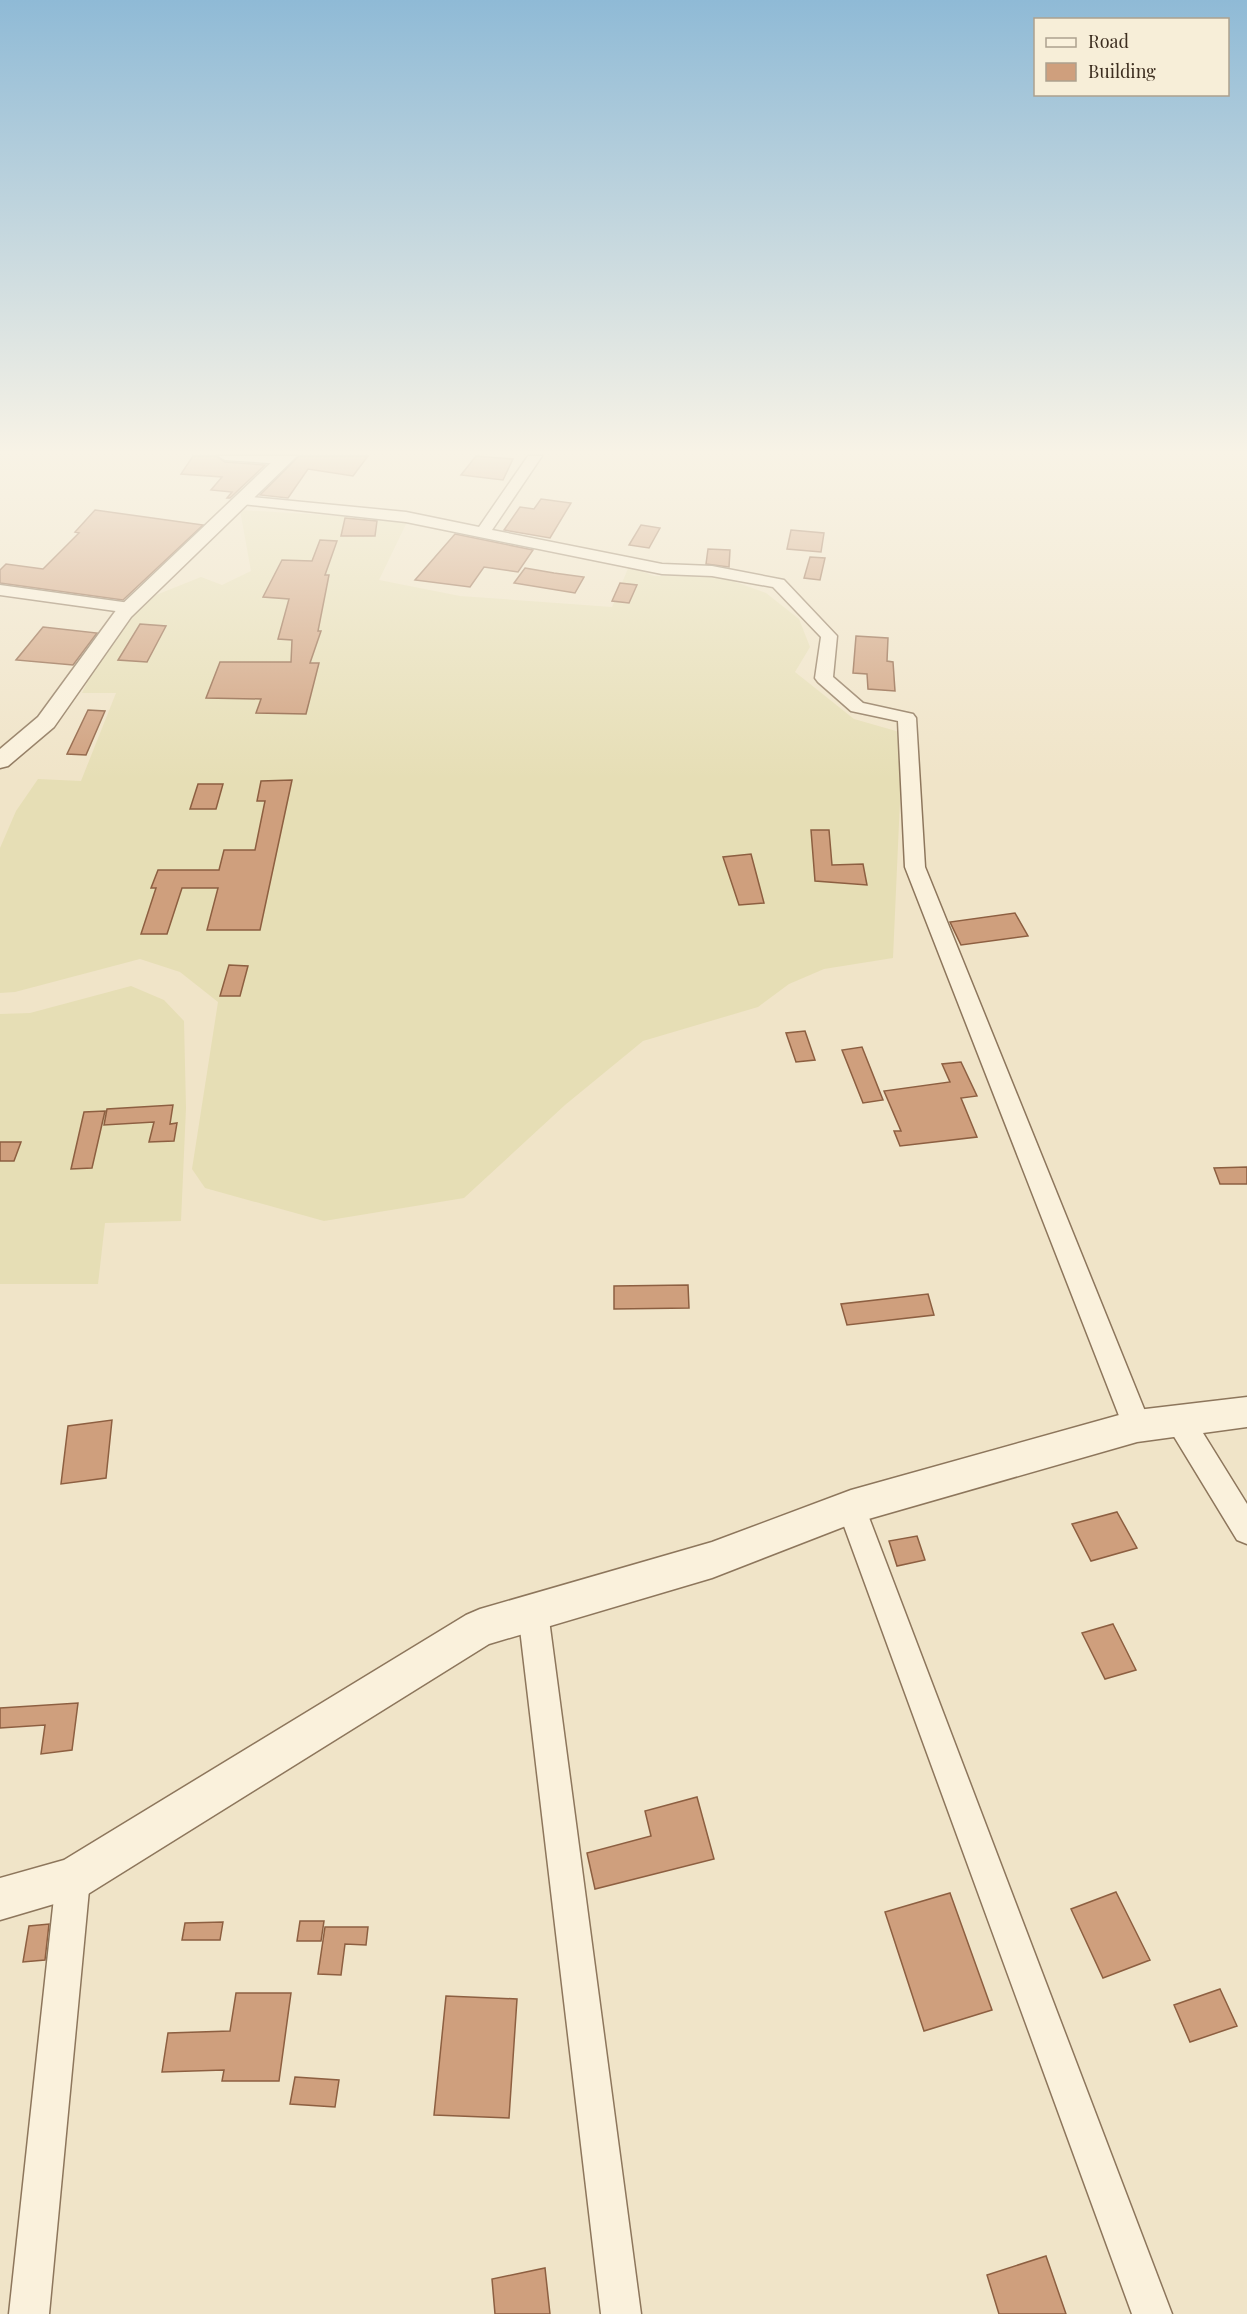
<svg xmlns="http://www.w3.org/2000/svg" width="1247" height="2314" font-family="'Playfair Display',serif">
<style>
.farmland{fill:#e6deb5}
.building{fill:#cf9f7d;stroke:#8d5f41;stroke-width:1.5}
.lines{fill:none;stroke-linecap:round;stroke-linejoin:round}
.minor-casing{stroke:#8d765c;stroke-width:3}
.tertiary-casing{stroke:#8d765c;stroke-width:3}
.minor{fill:#faf1dc;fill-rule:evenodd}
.tertiary{fill:#faf1dc;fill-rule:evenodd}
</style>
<rect width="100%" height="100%" fill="#f0e4c8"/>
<path class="farmland" d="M240 510 408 520 379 580 460 596 612 607 629 566 654 576 716 575 766 593 799 619 810 647 795 672 854 719 903 733 893 958 824 969 789 984 758 1007 643 1041 565 1105 464 1198 324 1221 205 1188 192 1169 218 1002 180 972 140 959 15 992 0 993V848L16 811 38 779 81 781 116 693H82L105 644 136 603 201 577 222 585 251 571Z
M131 986 164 1000 184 1021 186 1108 181 1221 105 1223 98 1284H0V1014L30 1013Z"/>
<path class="building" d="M193 456H216L225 462 265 465 230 498H227L232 492 211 490 222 477 181 474Z
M299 456H368L353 476 308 469 288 498 260 495Z
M476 456 513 459 503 480 461 475Z
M541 499 571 503 550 538 504 530 520 507 534 509Z
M95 510 203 525 123 600 0 583V570L6 564 43 569 79 533 75 532Z
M345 518 377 521 375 536H341Z
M641 525 660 528 649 548 629 545Z
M791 530 824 533 821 552 787 549Z
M455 534 533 550 518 572 484 567 470 587 415 580Z
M320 540 337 541 325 575H329L318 631H321L310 663H319L306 714 256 713 261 699 206 698 220 662H291L292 640 278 639 289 599 263 597 282 560 312 561Z
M708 549 730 550 729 567 706 564Z
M810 557 825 558 820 580 804 578Z
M525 568 554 573 584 577 575 593 514 583Z
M620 583 637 585 629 603 612 601Z
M140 624 166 626 147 662 118 660Z
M43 627 97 633 73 665 16 660Z
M856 636 888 638 887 661 893 662 895 691 868 689 867 674 853 673Z
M88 710 105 711 86 755 67 754Z
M292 780 260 930H207L218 888H182L167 934H141L156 888H151L158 870H219L224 850H255L265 801H257L261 781Z
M198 784H223L216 809H190Z
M811 830H829L832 865 863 864 867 885 815 881Z
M751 854 764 903 739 905 723 857Z
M1015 913 1028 936 961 945 950 922Z
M229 965 248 966 240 996H220Z
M805 1031 815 1060 796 1062 786 1033Z
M862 1047 883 1100 863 1103 842 1050Z
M961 1062 977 1096 961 1098 977 1137 900 1146 894 1131H901L884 1091 950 1082 942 1064Z
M173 1105 170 1124 177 1123 174 1141 149 1142 154 1122 104 1125 107 1109Z
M105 1111 92 1168 71 1169 84 1112Z
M0 1142H21L14 1161H0Z
M1247 1167V1184H1220L1214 1168Z
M688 1285 689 1308 614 1309V1286Z
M928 1294 934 1315 847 1325 841 1304Z
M112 1420 106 1478 61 1484 68 1426Z
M1117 1512 1137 1548 1091 1561 1072 1524Z
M917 1536 925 1560 897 1566 889 1541Z
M1113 1624 1136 1670 1105 1679 1082 1633Z
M78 1703 72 1750 41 1754 45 1725 0 1728V1708Z
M697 1797 714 1859 595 1889 587 1853 651 1836 645 1811Z
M1116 1892 1150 1960 1103 1978 1071 1909Z
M950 1893 992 2010 924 2031 885 1912Z
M300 1921H324L321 1941H297Z
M223 1922 220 1940H182L185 1923Z
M49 1924 45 1960 23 1962 29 1926Z
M325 1927H368L366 1945 345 1944 341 1975 318 1974Z
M1220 1989 1237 2026 1190 2042 1174 2005Z
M236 1993H291L279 2081H222L224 2070 162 2072 168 2033 230 2031Z
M446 1996 517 1999 509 2118 434 2115Z
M295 2077 339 2080 335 2107 290 2104Z
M1046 2256 1066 2314H999L987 2275Z
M545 2268 550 2314H495L492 2279Z"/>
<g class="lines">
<defs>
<path id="minor" d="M218 456H285L291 460 284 464 225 460Z
M528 456H542L492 530 662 564 712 566 784 580 837 636 833 677 863 703 913 714 916 718 925 867 1151 1426 1147 1435 1137 1438 1127 1435 1123 1426 905 867 898 721 851 711 818 682 815 678 821 637 773 587 712 576 662 574 406 522 242 504 235 500 242 496 406 512 479 527Z
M0 585 130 603 138 608 130 613 0 595Z
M1180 1409 1190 1412 1247 1504V1544L1237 1540 1170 1430 1166 1421 1170 1412Z
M851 1493 861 1497 865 1507 1172 2314H1132L837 1507 841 1497Z
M533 1597 544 1601 548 1612 641 2314H601L518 1612 522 1601Z
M73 1862 85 1867 90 1879 49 2314H9L56 1879 61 1867Z"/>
<path id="tertiary" d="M278 456H297L131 617 54 727 8 766 0 768V749L38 717 117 609Z
M1247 1397V1427L1137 1442 851 1524 712 1578 489 1644 88 1894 0 1920V1878L64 1860 466 1615 480 1609 712 1542 851 1490 1137 1410Z"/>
</defs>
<use href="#minor" class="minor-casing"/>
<use href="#tertiary" class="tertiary-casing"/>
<use href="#minor" class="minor"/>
<use href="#tertiary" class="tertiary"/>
</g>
<linearGradient id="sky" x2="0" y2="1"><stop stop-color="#8fbad6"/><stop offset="0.58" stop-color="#f8f3e6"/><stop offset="1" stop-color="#f8f3e6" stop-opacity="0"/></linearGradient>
<rect width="1247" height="780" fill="url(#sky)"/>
<rect x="1034" y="18" width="195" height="78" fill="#f7eed8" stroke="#ada18e" stroke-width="1.5"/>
<rect x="1046" y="38" width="30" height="9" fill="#faf1dc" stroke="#ada18e" stroke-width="1.5"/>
<text x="1088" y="48" font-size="18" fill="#3d2e20">Road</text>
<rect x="1046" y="63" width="30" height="18" fill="#cf9f7d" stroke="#ada18e" stroke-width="1.5"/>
<text x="1088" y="78" font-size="18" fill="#3d2e20">Building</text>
</svg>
